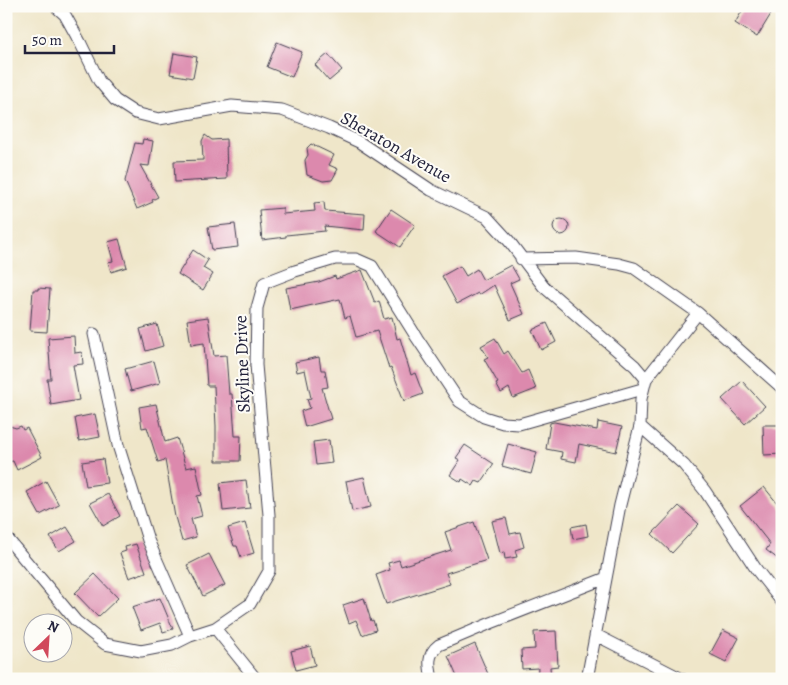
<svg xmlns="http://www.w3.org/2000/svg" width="788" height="685" font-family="Alegreya,serif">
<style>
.building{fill:#dc89ad}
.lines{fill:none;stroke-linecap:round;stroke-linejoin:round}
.minor-casing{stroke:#413f50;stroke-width:13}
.minor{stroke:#fff;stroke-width:11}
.labels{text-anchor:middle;stroke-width:4;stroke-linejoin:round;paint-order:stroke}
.street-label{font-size:18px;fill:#22223b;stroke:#fdfcf7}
</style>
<rect width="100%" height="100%" fill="#fdfcf7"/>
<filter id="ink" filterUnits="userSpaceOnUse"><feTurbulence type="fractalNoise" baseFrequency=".02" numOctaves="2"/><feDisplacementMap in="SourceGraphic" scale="10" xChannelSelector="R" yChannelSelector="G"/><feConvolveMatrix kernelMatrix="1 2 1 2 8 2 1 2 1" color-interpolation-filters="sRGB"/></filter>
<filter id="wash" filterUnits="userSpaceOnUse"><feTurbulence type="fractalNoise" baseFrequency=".0096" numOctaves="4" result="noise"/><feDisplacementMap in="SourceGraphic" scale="20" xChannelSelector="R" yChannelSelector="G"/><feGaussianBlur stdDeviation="1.12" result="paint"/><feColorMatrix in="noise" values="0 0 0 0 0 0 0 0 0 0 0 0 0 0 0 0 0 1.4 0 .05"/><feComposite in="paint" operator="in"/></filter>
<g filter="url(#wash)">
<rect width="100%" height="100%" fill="#efe6c9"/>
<g id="blocks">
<path class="building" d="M745 6H758L771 14 757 37 735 23Z
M277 42 302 52 292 77 267 67Z
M174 53 197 57 193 78 170 74Z
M328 54 342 70 329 81 315 65Z
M205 135 212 140 226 139 227 179 175 182 174 161 203 160 202 141Z
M143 139 153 141 149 166 140 165 158 197 152 200 153 202 137 209 125 181 135 143 142 144Z
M311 144 334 155 329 165 338 169 332 180 323 181 307 175 305 160 308 155 307 148Z
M324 202 325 211 365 214 364 230 324 226 325 231 286 235V237L262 240 259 210 283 208V214L315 211 314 203Z
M391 209 415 225 400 247 376 231Z
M553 227a8 8 0 1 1 16 0a8 8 0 1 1-16 0Z
M235 224 238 247 212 250 208 227Z
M119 239 127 267 111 272 108 262 113 261 108 242Z
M193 250 208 260 203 268 213 274 203 290 178 274Z
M511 265 519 279 510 283 524 314 510 320 494 285 479 295 478 293 457 304 442 276 460 266 466 276 477 269 483 280Z
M362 270 375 303 379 301 384 319 392 317 397 339 400 338 411 375 415 373 423 394 404 401 391 367 389 368 377 331 356 337 350 316 345 318 340 299 290 310 286 288 319 282 335 276 336 279Z
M38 288 50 289 47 332 30 331 33 290H38Z
M208 317 214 356 226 355 229 394H232L235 436H241L240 461H216V426L214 386H207L204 343 191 345 187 320Z
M547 323 556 342 541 350 532 330Z
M157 324 163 346 146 351 140 329Z
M74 336 75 353 82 352 83 364 73 365 79 400 51 405 47 379H51L48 338Z
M495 338 504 354 508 351 522 373 528 370 536 389 513 398 509 388 501 393 496 384 498 383 484 359 488 357 481 346Z
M319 357 321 370H325L328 387 322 388 331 419 305 427 301 411 310 408 307 399 311 398 305 370 297 372 295 362Z
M154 361 160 383 131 391 125 369Z
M742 381 765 406 745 424 722 399Z
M156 404 165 442 177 438 186 468 196 466 202 495 197 496 202 516 191 519 196 537 182 541 175 517 165 460 158 462 147 427 142 428 139 407Z
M95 414 100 437 79 441 75 418Z
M554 422 597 430 598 422 622 427 616 452 579 444 576 462 561 459 562 452 546 449 550 423Z
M6 425 16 428 21 426 23 430 27 428 42 457 17 470 13 461 6 462Z
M763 425H782V454L764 455Z
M329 440 332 463 316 465 313 442Z
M508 444 537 452 531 474 502 466Z
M465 445 494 464 481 483 476 481 473 486 462 479 461 482 450 475 460 460 456 458Z
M103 459 107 483 86 486 82 462Z
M364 477 371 507 352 511 346 481Z
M246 480 250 508 223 511 220 483Z
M46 481 59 505 40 515 27 492Z
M764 487 782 509V562L766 550 770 544 740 506Z
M108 494 120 516 103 526 90 503Z
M679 506 699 524 672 553 652 534Z
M506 518 510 534 520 532 524 547 515 550 517 557 505 559 504 552 500 553 492 521Z
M474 522 487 560 446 573 450 584 386 604 376 575 390 570 388 563 399 560 401 566 451 550 445 532Z
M245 523 254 553 241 557 237 546H234L228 528Z
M586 524 588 536 573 539 571 527Z
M67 527 76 541 59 551 50 537Z
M136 544 146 572 129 578 120 553 126 551 125 547Z
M209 554 225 585 203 596 187 565Z
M95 574 118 598 98 617 75 593Z
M160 598 173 629 163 632 160 623 141 630 132 607Z
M364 598 371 621 373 620 376 630 362 635 356 620 349 623 343 605Z
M723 630 739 638 726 662 710 654Z
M556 631 558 666 550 667 551 679H537L538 668 522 669 521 650 535 649 534 632Z
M475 644 488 674 477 679H458L448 656Z
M310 646 315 665 296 670 291 651Z"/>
</g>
</g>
<g filter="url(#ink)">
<use href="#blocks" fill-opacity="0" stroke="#413f50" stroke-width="1"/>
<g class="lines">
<defs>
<path id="minor" d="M55 6 65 15 81 44 99 81 115 100 135 113 159 119 232 106 282 110 329 128 359 142 431 190 487 217 509 241 543 286 635 366 646 379
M521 259 576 258 619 264 634 268 698 313 782 388
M94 334 118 445 148 540 190 636
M640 426 684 465 705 491 756 569 782 602
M6 537 76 621 105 644 141 651 172 645 190 636 215 628 250 604 269 571V515L256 365 257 308 264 283 295 271 335 259H356L372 266 417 338 459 401 484 417 503 423 519 424 642 389
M215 628 256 679
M596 635 682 679
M432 679C429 665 427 654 439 645L491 623 606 578
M587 679 620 505 640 426 641 399 646 379 698 313"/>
</defs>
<use href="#minor" class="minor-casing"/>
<use href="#minor" class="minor"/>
</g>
</g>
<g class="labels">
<g class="street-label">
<text transform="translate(396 147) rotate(30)" y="6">Sheraton Avenue</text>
<text transform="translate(242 364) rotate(-92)" y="6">Skyline Drive</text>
</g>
</g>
<rect width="788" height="685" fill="none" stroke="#fdfcf7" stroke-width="25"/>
<g transform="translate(48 638) rotate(25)"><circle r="24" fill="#fdfcf7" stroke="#a5a5ac"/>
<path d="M0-4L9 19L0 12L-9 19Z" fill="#d1495b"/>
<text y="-8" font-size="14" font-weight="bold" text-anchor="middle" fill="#22223b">N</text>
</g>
<path d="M25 45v8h89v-8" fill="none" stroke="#22223b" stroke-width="2.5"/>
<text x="32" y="45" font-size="15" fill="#22223b" stroke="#fdfcf7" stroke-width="4" paint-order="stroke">50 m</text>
</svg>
